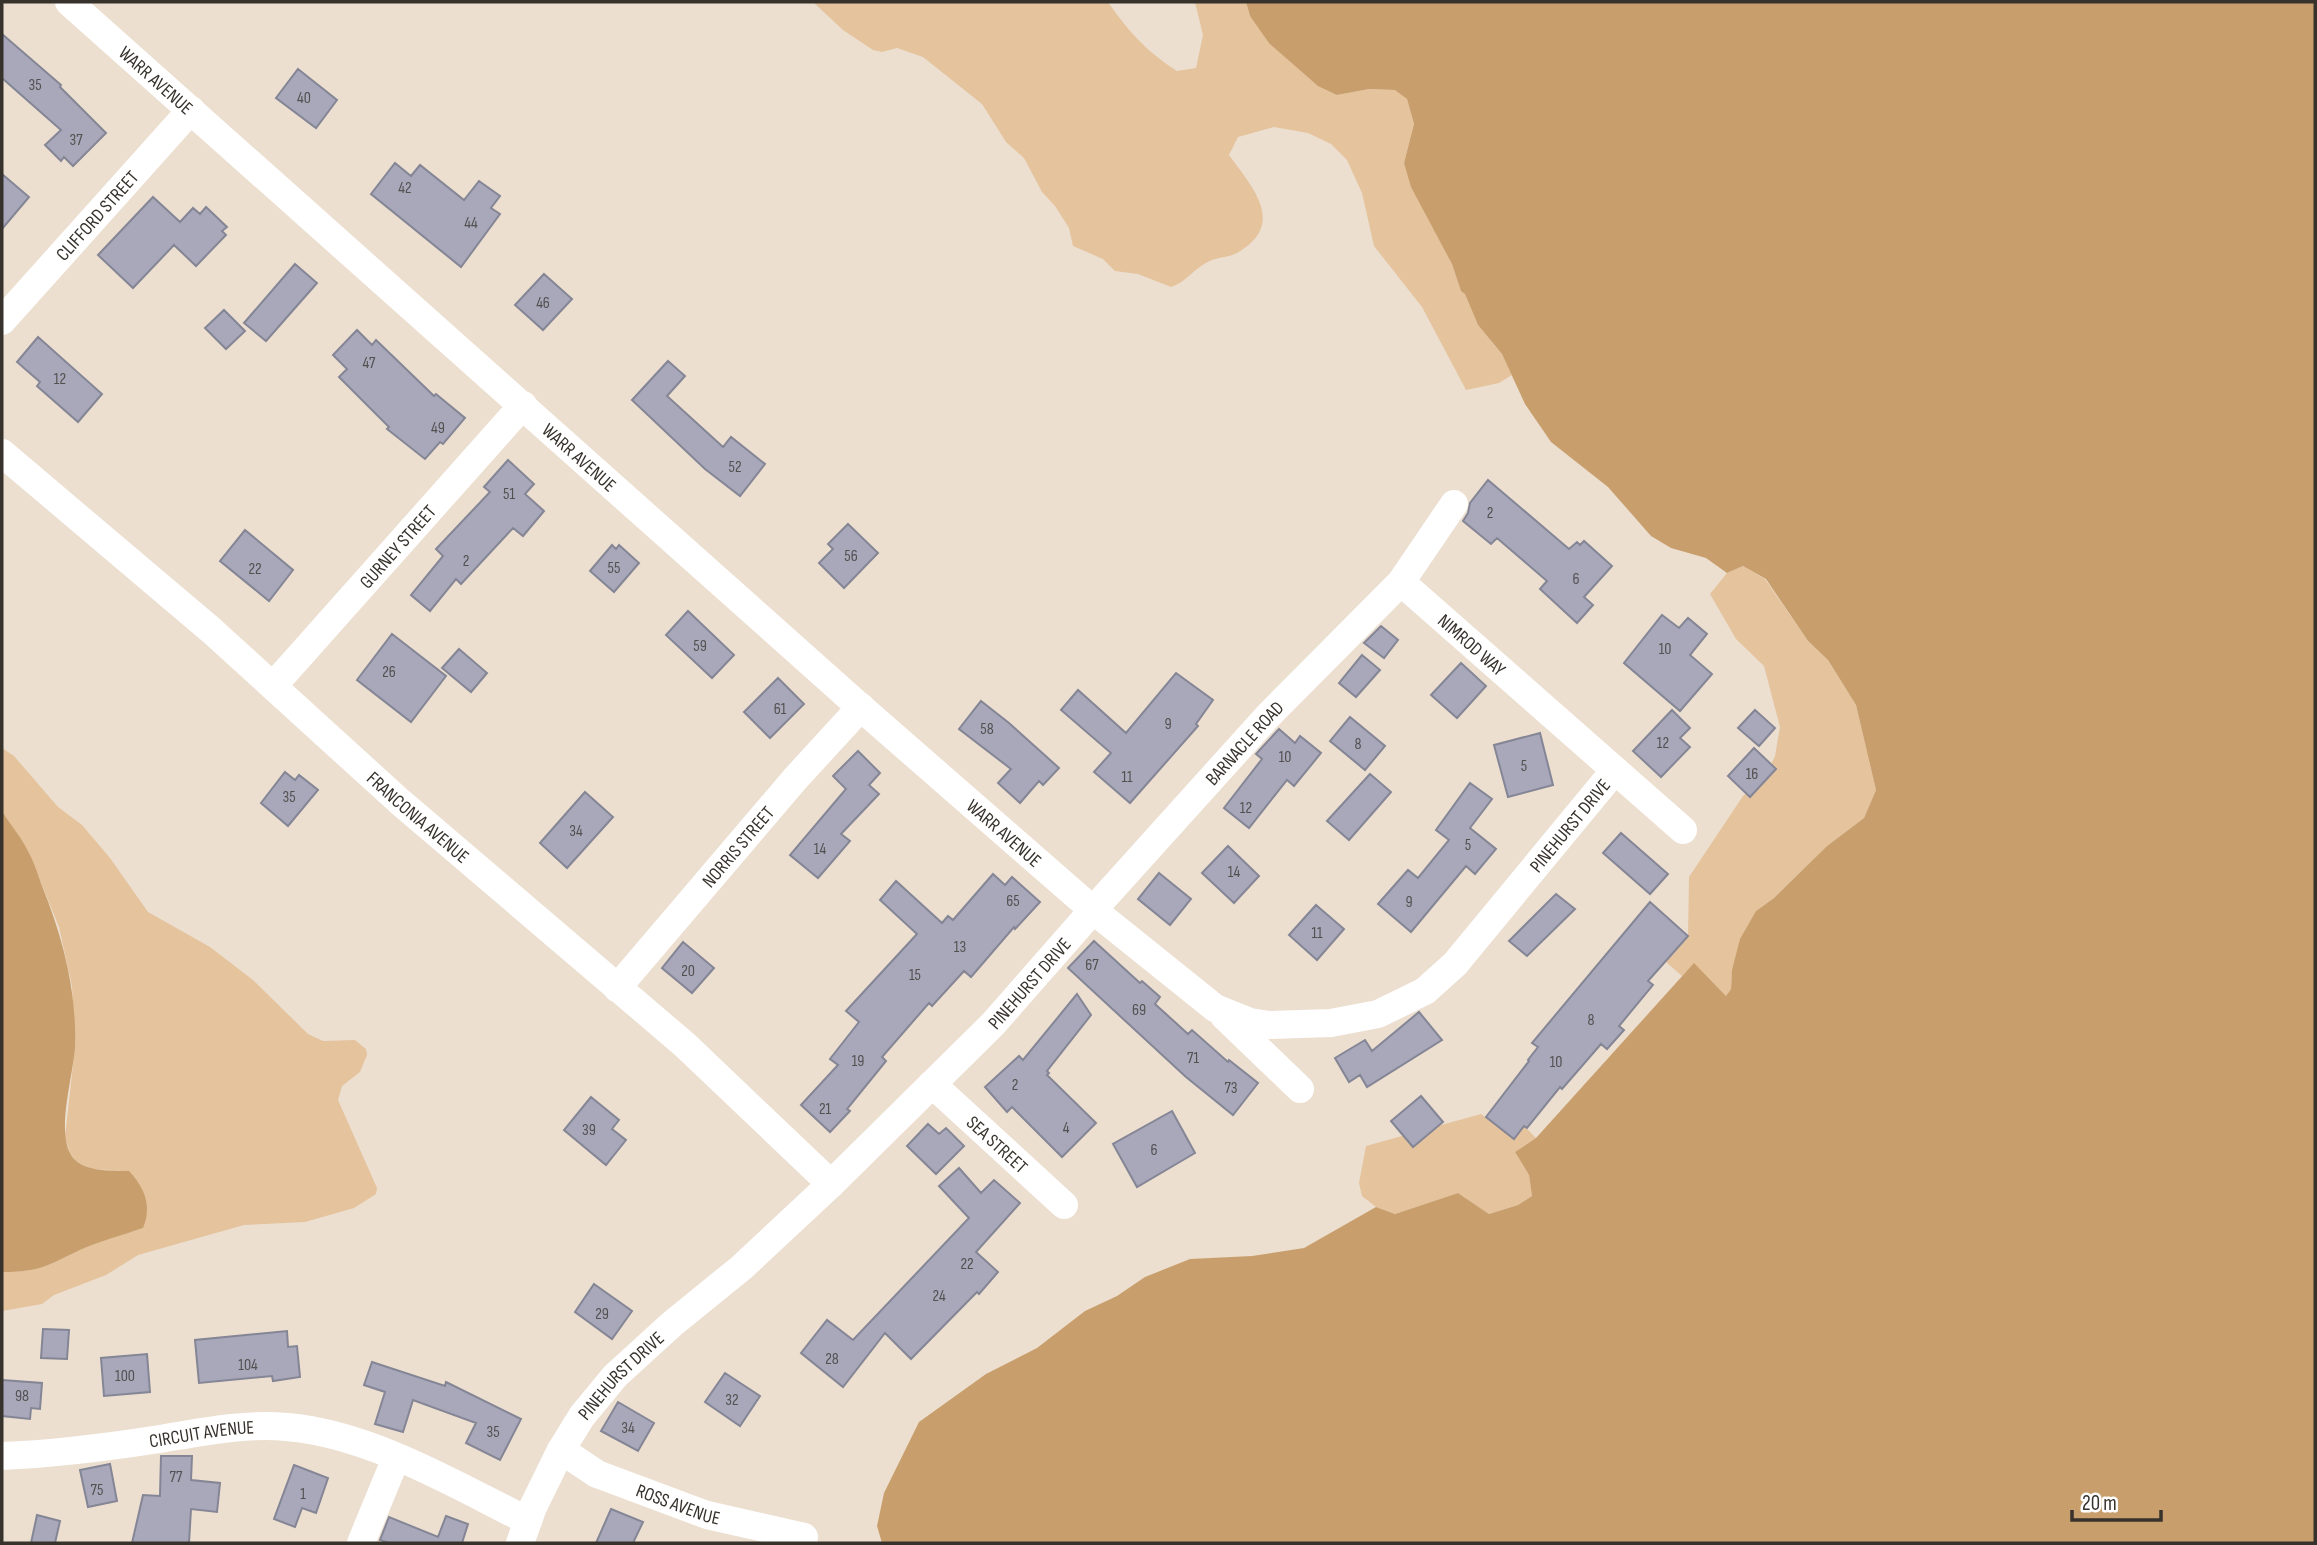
<svg xmlns="http://www.w3.org/2000/svg" width="2317" height="1545" font-family="'Sofia Sans Condensed',sans-serif">
<style>
.green{fill:#e4c39d}
.water{fill:#c89f6c}
.building{fill:#a8a8ba;stroke:#848595;stroke-width:2}
.lines{fill:none;stroke-linecap:round;stroke-linejoin:round}
.minor{stroke:#fff;stroke-width:28}
.labels{text-anchor:middle;stroke-width:5;stroke-linejoin:round;paint-order:stroke}
.number-label{font-size:16px;fill:#535050}
.street-label{font-size:19px;fill:#37322c;stroke:#fff}
</style>
<rect width="100%" height="100%" fill="#ecdfd0"/>
<path class="green" d="M813 2H1108C1127 30 1148 53 1177 71L1196 68 1203 35 1195 2H1246L1250 16 1337 95 1369 89 1396 90 1407 99 1414 124 1404 163 1452 264 1461 290 1465 293 1478 325 1502 354 1512 375 1499 383 1466 390 1422 307 1374 246 1362 193 1347 160 1331 144 1308 133 1274 127 1238 137 1229 155C1253 188 1287 224 1237 253 1228 258 1215 257 1206 263 1193 270 1186 282 1171 287L1138 274 1115 271 1103 259 1073 246 1069 228 1055 206 1042 192 1024 158 1006 142 982 104 923 57 897 48 882 52 873 50 843 30Z
M1743 566 1765 579 1808 641 1828 660 1856 705 1876 790 1864 818 1827 846 1774 898 1756 911 1732 970 1731 989 1726 996 1694 964 1682 976 1666 962 1688 936 1689 877 1743 796 1765 777 1775 756 1780 727 1764 666 1736 639 1710 594 1727 573Z
M2 748 14 756 58 807 82 825 110 858 148 912 210 947 253 980 308 1034 323 1041 355 1040 366 1049 367 1055 360 1072 342 1086 338 1100 377 1188 376 1194 354 1208 305 1222 244 1225 138 1255 106 1275 54 1295 42 1304 2 1311V1272C41 1272 46 1266 80 1250 100 1241 122 1235 143 1228L129 1171 91 1169 76 1161 70 1153 65 1137 75 1047 72 986 59 927 28 851 2 811Z
M1481 1114 1513 1138 1524 1126 1536 1138 1515 1152 1529 1175 1532 1196 1518 1205 1489 1214 1458 1193 1395 1214 1376 1207 1362 1196 1359 1183 1366 1146Z"/>
<path class="water" d="M1246 2H2315V1543H882L877 1526 884 1493 919 1422 986 1374 1037 1348 1085 1311 1117 1296 1145 1277 1190 1259 1252 1256 1304 1248 1376 1207 1395 1214 1458 1193 1489 1214 1518 1205 1532 1196 1529 1175 1515 1152 1536 1138 1694 963 1726 996 1731 989 1732 970 1740 939 1756 911 1774 898 1827 846 1864 818 1876 790 1856 705 1828 660 1808 641 1766 579 1743 566 1727 573 1706 558 1671 548 1651 536 1608 487 1551 442 1525 404 1502 354 1478 325 1465 294 1461 291 1452 264 1411 187 1404 163 1414 124 1407 99 1395 90 1369 89 1337 95 1318 86 1269 43 1250 16Z
M2 811C10 824 21 837 28 851 34 862 38 875 42 886 63 938 77 991 75 1048 73 1076 57 1128 70 1153 80 1173 110 1170 129 1171 145 1188 152 1206 143 1228 123 1235 100 1241 80 1250 46 1266 41 1272 2 1272Z"/>
<path class="building" d="M2 34 61 85 60 87 106 133 73 166 64 157 61 161 45 145 61 130 2 78Z
M298 69 337 100 316 128 276 98Z
M395 163 411 176 420 165 464 200 479 181 500 196 491 208 500 214 461 267 371 194Z
M2 174 29 197 2 229Z
M153 197 180 222 193 208 200 214 206 207 227 227 222 231 226 235 196 266 174 245 133 288 98 255Z
M295 264 317 283 266 341 244 323Z
M544 274 572 299 543 330 515 305Z
M224 310 245 331 226 349 205 328Z
M357 330 372 345 376 340 434 396 436 394 465 418 443 444 440 442 425 459 387 429 389 427 339 377 347 369 333 355Z
M38 337 102 394 78 422 37 386 40 382 17 362Z
M668 361 685 376 667 396 723 447 731 437 765 464 740 496 705 469 632 400Z
M508 460 534 484 525 494 544 511 523 536 513 528 461 584 456 579 430 611 411 595 443 556 436 549 490 492 484 487Z
M1488 480 1569 549 1577 542 1580 545 1584 541 1612 566 1584 597 1593 605 1577 623 1540 589 1547 581 1497 538 1491 544 1463 521 1468 513 1470 503Z
M848 524 878 553 844 588 819 563 833 549 828 544Z
M245 530 293 570 269 601 220 561Z
M612 545 616 549 619 545 639 563 614 592 590 571Z
M688 611 734 655 712 678 666 635Z
M1662 615 1679 628 1688 618 1707 634 1690 655 1712 674 1680 711 1624 663Z
M1381 626 1398 640 1384 658 1364 643Z
M392 634 446 676 411 722 357 680Z
M459 649 487 673 471 692 442 668Z
M1362 655 1380 670 1356 697 1339 683Z
M1461 663 1486 686 1457 718 1431 695Z
M1176 673 1213 700 1196 724 1198 726 1130 803 1094 772 1111 753 1061 710 1078 690 1126 733Z
M778 678 804 704 770 738 744 712Z
M981 701 1009 723 1059 768 1043 785 1039 781 1020 803 998 783 1011 769 959 729Z
M1672 710 1690 728 1680 738 1690 747 1661 777 1633 751Z
M1755 710 1775 728 1759 746 1738 728Z
M1350 717 1385 746 1365 770 1330 741Z
M1279 729 1295 743 1300 736 1321 753 1294 786 1287 780 1249 828 1224 808 1262 759 1256 754Z
M1540 733 1553 785 1508 797 1494 745Z
M1754 748 1776 769 1750 797 1728 776Z
M858 751 880 773 869 785 879 794 841 834 850 841 818 878 790 855 846 789 833 776Z
M285 772 295 780 299 775 318 790 288 826 261 803Z
M1370 774 1391 792 1349 840 1327 821Z
M1470 783 1492 799 1470 828 1496 849 1475 874 1466 866 1411 932 1378 904 1408 870 1418 878 1449 840 1436 830Z
M585 792 613 817 567 868 540 843Z
M1621 833 1668 874 1650 894 1603 853Z
M1228 846 1259 876 1234 903 1202 873Z
M1159 873 1191 899 1170 925 1138 899Z
M993 874 1005 885 1012 877 1040 902 1015 929 1014 927 971 977 964 971 932 1006 929 1003 882 1057 886 1061 847 1109 850 1111 830 1132 801 1105 838 1065 830 1059 859 1022 846 1011 917 934 880 900 896 881 942 923 948 916 953 920Z
M1556 894 1575 909 1527 956 1509 941Z
M1650 902 1688 936 1648 981 1653 985 1619 1026 1624 1030 1607 1049 1601 1044 1562 1089 1560 1087 1527 1128 1524 1126 1514 1139 1486 1117 1529 1061 1528 1060 1538 1047 1532 1043Z
M1316 905 1344 929 1317 960 1289 935Z
M1094 941 1140 983 1142 981 1160 997 1155 1004 1188 1034 1192 1030 1228 1062 1229 1060 1258 1083 1233 1115 1186 1077 1068 968Z
M683 942 714 968 692 993 662 968Z
M1077 994 1091 1015 1047 1071 1049 1073 1047 1075 1096 1123 1062 1157 1012 1107 1007 1112 985 1087 1019 1056 1023 1060Z
M1419 1012 1442 1040 1367 1087 1360 1075 1349 1082 1335 1058 1365 1040 1372 1051Z
M1421 1096 1443 1122 1413 1147 1391 1121Z
M591 1097 619 1120 612 1129 626 1140 606 1165 564 1130Z
M1172 1111 1195 1153 1137 1187 1113 1144Z
M928 1124 939 1134 946 1128 964 1146 936 1174 907 1146Z
M959 1168 981 1193 994 1180 1020 1203 976 1252 998 1272 979 1294 977 1292 911 1359 885 1333 843 1387 801 1353 827 1320 853 1340 969 1218 939 1186Z
M594 1284 632 1311 612 1339 575 1312Z
M43 1329 69 1330 67 1359 41 1358Z
M287 1331 288 1347 297 1346 300 1377 273 1381 272 1376 199 1383 195 1340Z
M147 1354 150 1392 104 1396 101 1358Z
M372 1362 445 1386 446 1382 521 1419 500 1460 466 1443 476 1423 413 1400 403 1432 375 1424 385 1392 364 1385Z
M725 1373 760 1396 740 1426 705 1402Z
M2 1380 42 1383 40 1409 31 1408 30 1419 2 1416Z
M618 1402 654 1423 638 1451 601 1431Z
M161 1456H192L191 1480 220 1483 217 1512 191 1509 189 1543H132L143 1495 160 1496Z
M110 1464 117 1501 88 1507 80 1470Z
M294 1465 328 1478 316 1513 302 1508 295 1527 274 1519Z
M611 1509 643 1522 633 1543H596Z
M37 1515 60 1521 55 1543H31Z
M446 1516 468 1524 462 1543H389L380 1540 389 1517 438 1537Z"/>
<g class="lines">
<g class="minor">
<path id="s1" d="M69 2 850 698 1093 910 1267 717 1401 582"/>
<path id="s2" d="M2 321 191 110"/>
<path id="s3" d="M2 453 211 630 399 801 685 1045 831 1184"/>
<path id="s4" d="M1454 504 1401 582 1683 830"/>
<path id="s5" d="M273 686 523 405"/>
<path id="s6" d="M617 988 795 779 861 707"/>
<path d="M1224 1016 1300 1089"/>
<path id="s7" d="M932 1084 1064 1205"/>
<path id="s8" d="M561 1450 597 1474 707 1515 804 1537"/>
<path id="s9" d="M2 1456C55 1454 108 1447 160 1439 202 1432 245 1423 287 1427 370 1434 454 1484 528 1521"/>
<path d="M361 1543 396 1458"/>
<path id="s10" d="M520 1543 533 1507 561 1450 582 1416 615 1376 672 1324 741 1268 831 1184 993 1024 1093 910 1215 1008 1250 1022 1269 1025 1331 1023 1378 1014 1425 991 1455 964 1615 770"/>
</g>
</g>
<g class="labels">
<g class="number-label">
<text x="35" y="90">35</text>
<text x="304" y="103">40</text>
<text x="76" y="145">37</text>
<text x="405" y="193">42</text>
<text x="471" y="228">44</text>
<text x="543" y="308">46</text>
<text x="369" y="368">47</text>
<text x="60" y="384">12</text>
<text x="438" y="433">49</text>
<text x="735" y="472">52</text>
<text x="509" y="499">51</text>
<text x="1490" y="518">2</text>
<text x="851" y="561">56</text>
<text x="466" y="566">2</text>
<text x="614" y="573">55</text>
<text x="255" y="574">22</text>
<text x="1576" y="584">6</text>
<text x="700" y="651">59</text>
<text x="1665" y="654">10</text>
<text x="389" y="677">26</text>
<text x="780" y="714">61</text>
<text x="1168" y="729">9</text>
<text x="987" y="734">58</text>
<text x="1663" y="748">12</text>
<text x="1358" y="749">8</text>
<text x="1285" y="762">10</text>
<text x="1524" y="771">5</text>
<text x="1752" y="779">16</text>
<text x="1127" y="782">11</text>
<text x="289" y="802">35</text>
<text x="1246" y="813">12</text>
<text x="576" y="836">34</text>
<text x="1468" y="850">5</text>
<text x="820" y="854">14</text>
<text x="1234" y="877">14</text>
<text x="1013" y="906">65</text>
<text x="1409" y="907">9</text>
<text x="1317" y="938">11</text>
<text x="960" y="952">13</text>
<text x="1092" y="970">67</text>
<text x="688" y="976">20</text>
<text x="915" y="980">15</text>
<text x="1139" y="1015">69</text>
<text x="1591" y="1025">8</text>
<text x="1193" y="1063">71</text>
<text x="858" y="1066">19</text>
<text x="1556" y="1067">10</text>
<text x="1015" y="1090">2</text>
<text x="1231" y="1093">73</text>
<text x="825" y="1114">21</text>
<text x="1066" y="1133">4</text>
<text x="589" y="1135">39</text>
<text x="1154" y="1155">6</text>
<text x="967" y="1269">22</text>
<text x="939" y="1301">24</text>
<text x="602" y="1319">29</text>
<text x="832" y="1364">28</text>
<text x="248" y="1370">104</text>
<text x="125" y="1381">100</text>
<text x="22" y="1401">98</text>
<text x="732" y="1405">32</text>
<text x="628" y="1433">34</text>
<text x="493" y="1437">35</text>
<text x="176" y="1482">77</text>
<text x="97" y="1495">75</text>
<text x="303" y="1499">1</text>
</g>
<g class="street-label">
<text dy="7" stroke="none"><textPath href="#s1" startOffset="117">WARR AVENUE</textPath></text>
<text dy="7" stroke="none"><textPath href="#s2" startOffset="142">CLIFFORD STREET</textPath></text>
<text dy="7" stroke="none"><textPath href="#s1" startOffset="684">WARR AVENUE</textPath></text>
<text dy="7" stroke="none"><textPath href="#s5" startOffset="187">GURNEY STREET</textPath></text>
<text dy="7" stroke="none"><textPath href="#s4" startOffset="189">NIMROD WAY</textPath></text>
<text dy="7" stroke="none"><textPath href="#s1" startOffset="1594">BARNACLE ROAD</textPath></text>
<text dy="7" stroke="none"><textPath href="#s3" startOffset="553">FRANCONIA AVENUE</textPath></text>
<text dy="7" stroke="none"><textPath href="#s10" startOffset="1458">PINEHURST DRIVE</textPath></text>
<text dy="7" stroke="none"><textPath href="#s1" startOffset="1251">WARR AVENUE</textPath></text>
<text dy="7" stroke="none"><textPath href="#s6" startOffset="186">NORRIS STREET</textPath></text>
<text dy="7" stroke="none"><textPath href="#s10" startOffset="765">PINEHURST DRIVE</textPath></text>
<text dy="7" stroke="none"><textPath href="#s7" startOffset="89">SEA STREET</textPath></text>
<text dy="7" stroke="none"><textPath href="#s10" startOffset="198">PINEHURST DRIVE</textPath></text>
<text dy="7" stroke="none"><textPath href="#s9" startOffset="201">CIRCUIT AVENUE</textPath></text>
<text dy="7" stroke="none"><textPath href="#s8" startOffset="130">ROSS AVENUE</textPath></text>
</g>
</g>
<rect width="2317" height="1545" fill="none" stroke="#37322c" stroke-width="7"/>
<path d="M2072 1510v10h89v-10" fill="none" stroke="#37322c" stroke-width="3.5"/>
<text x="2082" y="1510" font-size="21" fill="#37322c" stroke="#ffffff" stroke-width="5" paint-order="stroke">20 m</text>
</svg>
